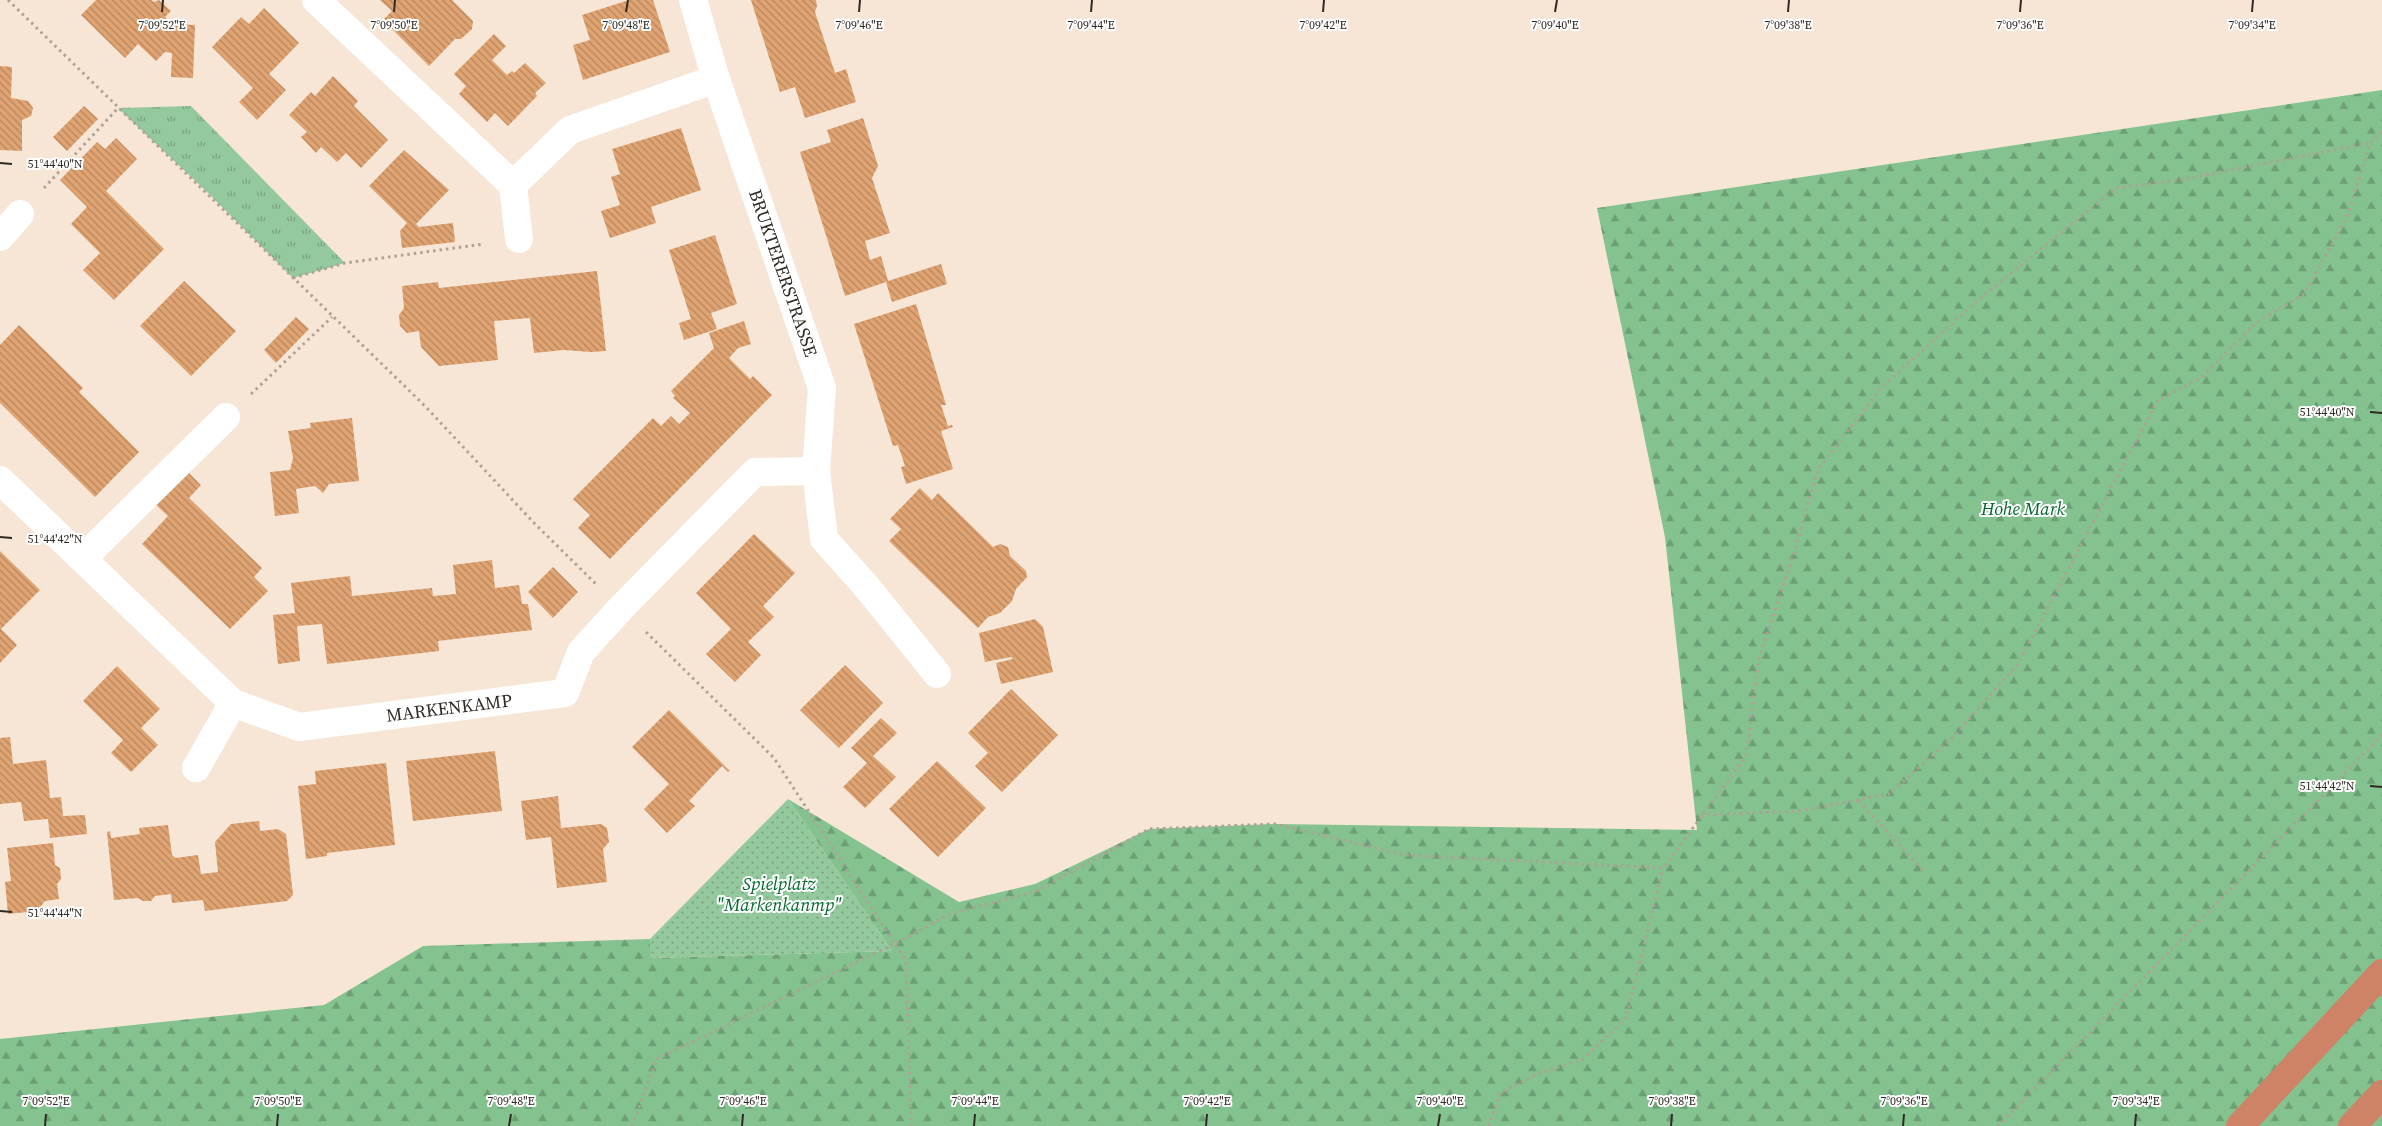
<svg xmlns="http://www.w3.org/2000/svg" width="2382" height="1126" font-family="'Source Serif 4',serif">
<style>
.grass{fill:url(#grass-tufts)}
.forest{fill:url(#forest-firs)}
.park{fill:url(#park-dots)}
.building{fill:url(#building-back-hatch)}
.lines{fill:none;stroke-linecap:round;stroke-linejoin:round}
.path{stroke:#aea195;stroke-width:3;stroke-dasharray:2.5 4;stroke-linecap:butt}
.street{stroke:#fff;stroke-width:28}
.highway{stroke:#ce8266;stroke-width:28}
.ticks{fill:none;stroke:#302a24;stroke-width:2}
.labels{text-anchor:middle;stroke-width:4;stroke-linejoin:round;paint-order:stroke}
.street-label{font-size:18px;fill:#302a24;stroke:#fff}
.park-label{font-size:18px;font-style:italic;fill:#016a2c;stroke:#fff}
.ticks-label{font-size:12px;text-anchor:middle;fill:#302a24;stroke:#fff;stroke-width:4;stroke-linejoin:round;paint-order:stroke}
</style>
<defs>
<pattern id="grass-tufts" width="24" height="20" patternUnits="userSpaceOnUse" patternTransform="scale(1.25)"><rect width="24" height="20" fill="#94c89d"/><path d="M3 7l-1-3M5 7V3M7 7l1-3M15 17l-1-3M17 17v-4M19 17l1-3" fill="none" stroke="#79a380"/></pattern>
<pattern id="forest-firs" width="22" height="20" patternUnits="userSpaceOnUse" patternTransform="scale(1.25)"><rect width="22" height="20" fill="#84c390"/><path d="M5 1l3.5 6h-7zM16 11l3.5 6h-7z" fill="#6c9f75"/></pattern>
<pattern id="park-dots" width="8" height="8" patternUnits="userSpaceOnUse" patternTransform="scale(1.25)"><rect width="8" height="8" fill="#94c89d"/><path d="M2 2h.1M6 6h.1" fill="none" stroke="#79a380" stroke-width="1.8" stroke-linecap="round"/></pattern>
<pattern id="building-back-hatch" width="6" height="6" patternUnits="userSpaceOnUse" patternTransform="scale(1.25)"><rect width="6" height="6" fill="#e0a372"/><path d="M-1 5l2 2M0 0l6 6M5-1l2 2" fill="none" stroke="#b6855d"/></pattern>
</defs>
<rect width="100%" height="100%" fill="#f7e6d6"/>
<path class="grass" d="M191 106 345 263 293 278 207 192 118 108Z"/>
<path class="forest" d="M2382 90V1126H0V1039L324 1005 423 946 650 939 651 958 892 951 788 799 959 902 1035 884 1149 829 1275 824 1697 830 1665 537 1597 208Z"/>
<path class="park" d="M788 799 892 951 650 958V939Z"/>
<path class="building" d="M96 0H151L154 2 159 0 171 11 165 17 173 24 195 25 193 78 171 77 172 53 165 52 156 61 138 44 125 58 81 15Z
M380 0H452L473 21 472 29 461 39H455L429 66 383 20 392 11Z
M629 0H653L670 52 583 80 573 45 590 40 582 15Z
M751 0H816L817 6 815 12 835 73 846 69 856 102 805 118 795 87 780 92Z
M264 8 299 43 269 74 286 90 257 120 239 102 253 88 212 47 241 17 249 24Z
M494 34 506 46 492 60 507 75 512 71 514 73 525 63 546 83 535 93 537 96 508 126 495 113 487 122 459 94 466 86 454 74Z
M0 66 12 67 11 98 28 101 33 108 31 116 22 120V151L0 150Z
M333 76 358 101 354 106 388 140 361 168 346 153 337 162 321 147 316 153 301 137 307 132 289 115 311 92 315 96Z
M84 106 98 119 67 151 53 137Z
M863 118 878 166 872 178 890 233 865 241 870 260 881 256 888 281 941 264 947 284 892 302 886 282 845 296 800 152 831 142 827 130Z
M681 128 701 190 651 207 656 223 610 238 601 211 620 205 611 177 620 174 612 149Z
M116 138 137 159 106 191 164 249 114 300 83 270 100 253 71 224 87 207 60 180 97 142 105 149Z
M404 150 449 190 416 224 419 227 453 223 455 242 402 248 400 231 407 223 369 186Z
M715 235 737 304 711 313 717 329 684 340 679 323 691 319 669 250Z
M597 271 606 351 591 352 563 350 534 353 530 318 494 321 498 360 439 366 421 347 419 331 407 333 400 326 399 315 404 308 402 286 438 282 439 288Z
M184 281 236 331 191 376 140 326Z
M916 304 946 405H941L948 426 952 425 953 427 941 431 953 469 906 484 901 467 905 466 898 445 893 446 854 324Z
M296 317 309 329 276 363 264 350Z
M744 321 751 344 738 348 729 358 750 379 753 376 772 395 610 559 578 528 590 515 573 499 653 418 661 426 671 416 679 424 690 413 673 398 675 396 671 391 714 348 709 333Z
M19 325 83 388 79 392 139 452 95 497 0 403V345Z
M352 418 359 481 329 484 323 493 315 486 296 489 299 513 275 516 270 472 290 470 293 458 288 431 311 428 310 423Z
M187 471 201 485 189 498 262 568 254 577 268 591 230 629 142 544 168 516 155 504Z
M920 488 932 500 938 493 993 547 1000 544 1008 547 1010 556 1026 571 1027 577 1016 589 1012 601 1000 613 988 617 978 628 889 541 901 529 890 519Z
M754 534 795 573 763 606 774 617 748 642 761 655 735 682 706 654 731 629 696 593Z
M0 551 40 590 1 629 17 645 0 663Z
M492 560 495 588 519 585 522 604H528L532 630 438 641 439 651 327 664 322 624 297 626 300 661 278 664 273 615 295 613 291 583 350 576 352 596 432 588 433 596 456 594 453 565Z
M553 567 578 592 553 618 528 592Z
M1035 619 1043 627 1053 672 1001 684 996 663 1013 659 1011 657 985 662 979 633Z
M845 665 883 703 839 748 800 710Z
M117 666 160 709 141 728 158 745 131 772 111 753 123 740 83 701Z
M1011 689 1058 735 1002 792 975 766 988 753 968 733Z
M669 710 730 771 728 772 722 766 689 801 695 806 667 833 644 809 669 784 632 747Z
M881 718 897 733 873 756 896 777 865 808 843 787 867 763 851 748Z
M10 737 13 764 46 760 50 798 61 797 63 816 85 815 87 834 50 838 48 819 24 821 21 802 0 804V738Z
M495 751 502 811 413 821 406 761Z
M937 761 986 808 938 857 889 809Z
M386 763 395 845 327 853V856L306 859 298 786 316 784 315 771Z
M558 796 561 828 601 824 607 828 609 842 603 849 607 882 557 888 551 837 526 840 521 801Z
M259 821 260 831 278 829 286 834 293 895 287 901 205 911 203 900 172 903 171 894 155 896 151 901H143L138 898 114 900 107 832 110 831 111 838 140 834 139 828 168 825 172 855 175 858 198 855 201 874 218 872 215 842 231 824Z
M53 843 55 865 60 868 61 879 57 884 59 899 45 901 37 911 8 914 5 882 11 881 7 848Z"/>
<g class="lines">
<path class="path" d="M8 0 425 406 535 524 596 584
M44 188 118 108
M293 278 345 263 484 244
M251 394 332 317
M646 632 774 758 906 961 911 1126
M1859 801 1924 872
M1701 815 1799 811 1889 794 1953 737 2018 664 2157 401 2203 376 2256 323 2304 294 2347 217 2370 143 2382 132
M632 1126 657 1059 894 944 950 914 1037 891 1149 829 1275 824 1405 855 1663 868 1746 757 1759 658 1793 556 1818 469 1881 388 1978 300 2116 188 2179 180 2370 143
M1489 1126 1500 1093 1537 1074 1583 1059 1626 1018 1663 868
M1998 1126 2382 735"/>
<path class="street" d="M316 0 513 185 570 130 716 79
M693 0 716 79 822 388 816 471 824 539 866 586 937 674
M513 185 519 239
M0 237 20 214
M0 480 233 703 299 727 565 693 581 652 621 608 755 472 816 471
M83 558 226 417
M196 768 233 703"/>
<path class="highway" d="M2240 1126 2382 973
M2352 1126 2382 1094"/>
</g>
<path class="ticks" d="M162 12 163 0M394 12 395 0M626 12 628 0M859 12 860 0M1091 12 1092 0M1323 12 1324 0M1555 12 1557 0M1788 12 1789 0M2020 12 2021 0M2252 12 2253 0M0 163 12 164M2370 412 2382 413M0 537 12 538M2370 786 2382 787M0 911 12 912M45 1126 46 1114M277 1126 278 1114M509 1126 511 1114M742 1126 743 1114M974 1126 975 1114M1206 1126 1207 1114M1438 1126 1440 1114M1671 1126 1672 1114M1903 1126 1904 1114M2135 1126 2136 1114"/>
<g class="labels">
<g class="street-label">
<text transform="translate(783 273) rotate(71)" y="6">BRUKTERERSTRASSE</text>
<text transform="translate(449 708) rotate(-7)" y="6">MARKENKAMP</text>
</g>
<g class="park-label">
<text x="2023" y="515">Hohe Mark</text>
<text x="779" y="890">Spielplatz<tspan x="779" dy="21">"Markenkanmp"</tspan></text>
</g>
</g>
<g class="ticks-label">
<text x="162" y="29">7°09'52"E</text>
<text x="394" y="29">7°09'50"E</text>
<text x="626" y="29">7°09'48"E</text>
<text x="859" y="29">7°09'46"E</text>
<text x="1091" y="29">7°09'44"E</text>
<text x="1323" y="29">7°09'42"E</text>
<text x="1555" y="29">7°09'40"E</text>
<text x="1788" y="29">7°09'38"E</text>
<text x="2020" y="29">7°09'36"E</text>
<text x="2252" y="29">7°09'34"E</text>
<text x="55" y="168">51°44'40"N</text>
<text x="2327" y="416">51°44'40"N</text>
<text x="55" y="543">51°44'42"N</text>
<text x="2327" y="790">51°44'42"N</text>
<text x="55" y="917">51°44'44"N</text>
<text x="46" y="1105">7°09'52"E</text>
<text x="278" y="1105">7°09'50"E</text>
<text x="511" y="1105">7°09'48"E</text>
<text x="743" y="1105">7°09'46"E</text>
<text x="975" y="1105">7°09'44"E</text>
<text x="1207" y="1105">7°09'42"E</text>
<text x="1440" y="1105">7°09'40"E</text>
<text x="1672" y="1105">7°09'38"E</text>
<text x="1904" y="1105">7°09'36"E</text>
<text x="2136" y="1105">7°09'34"E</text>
</g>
</svg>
